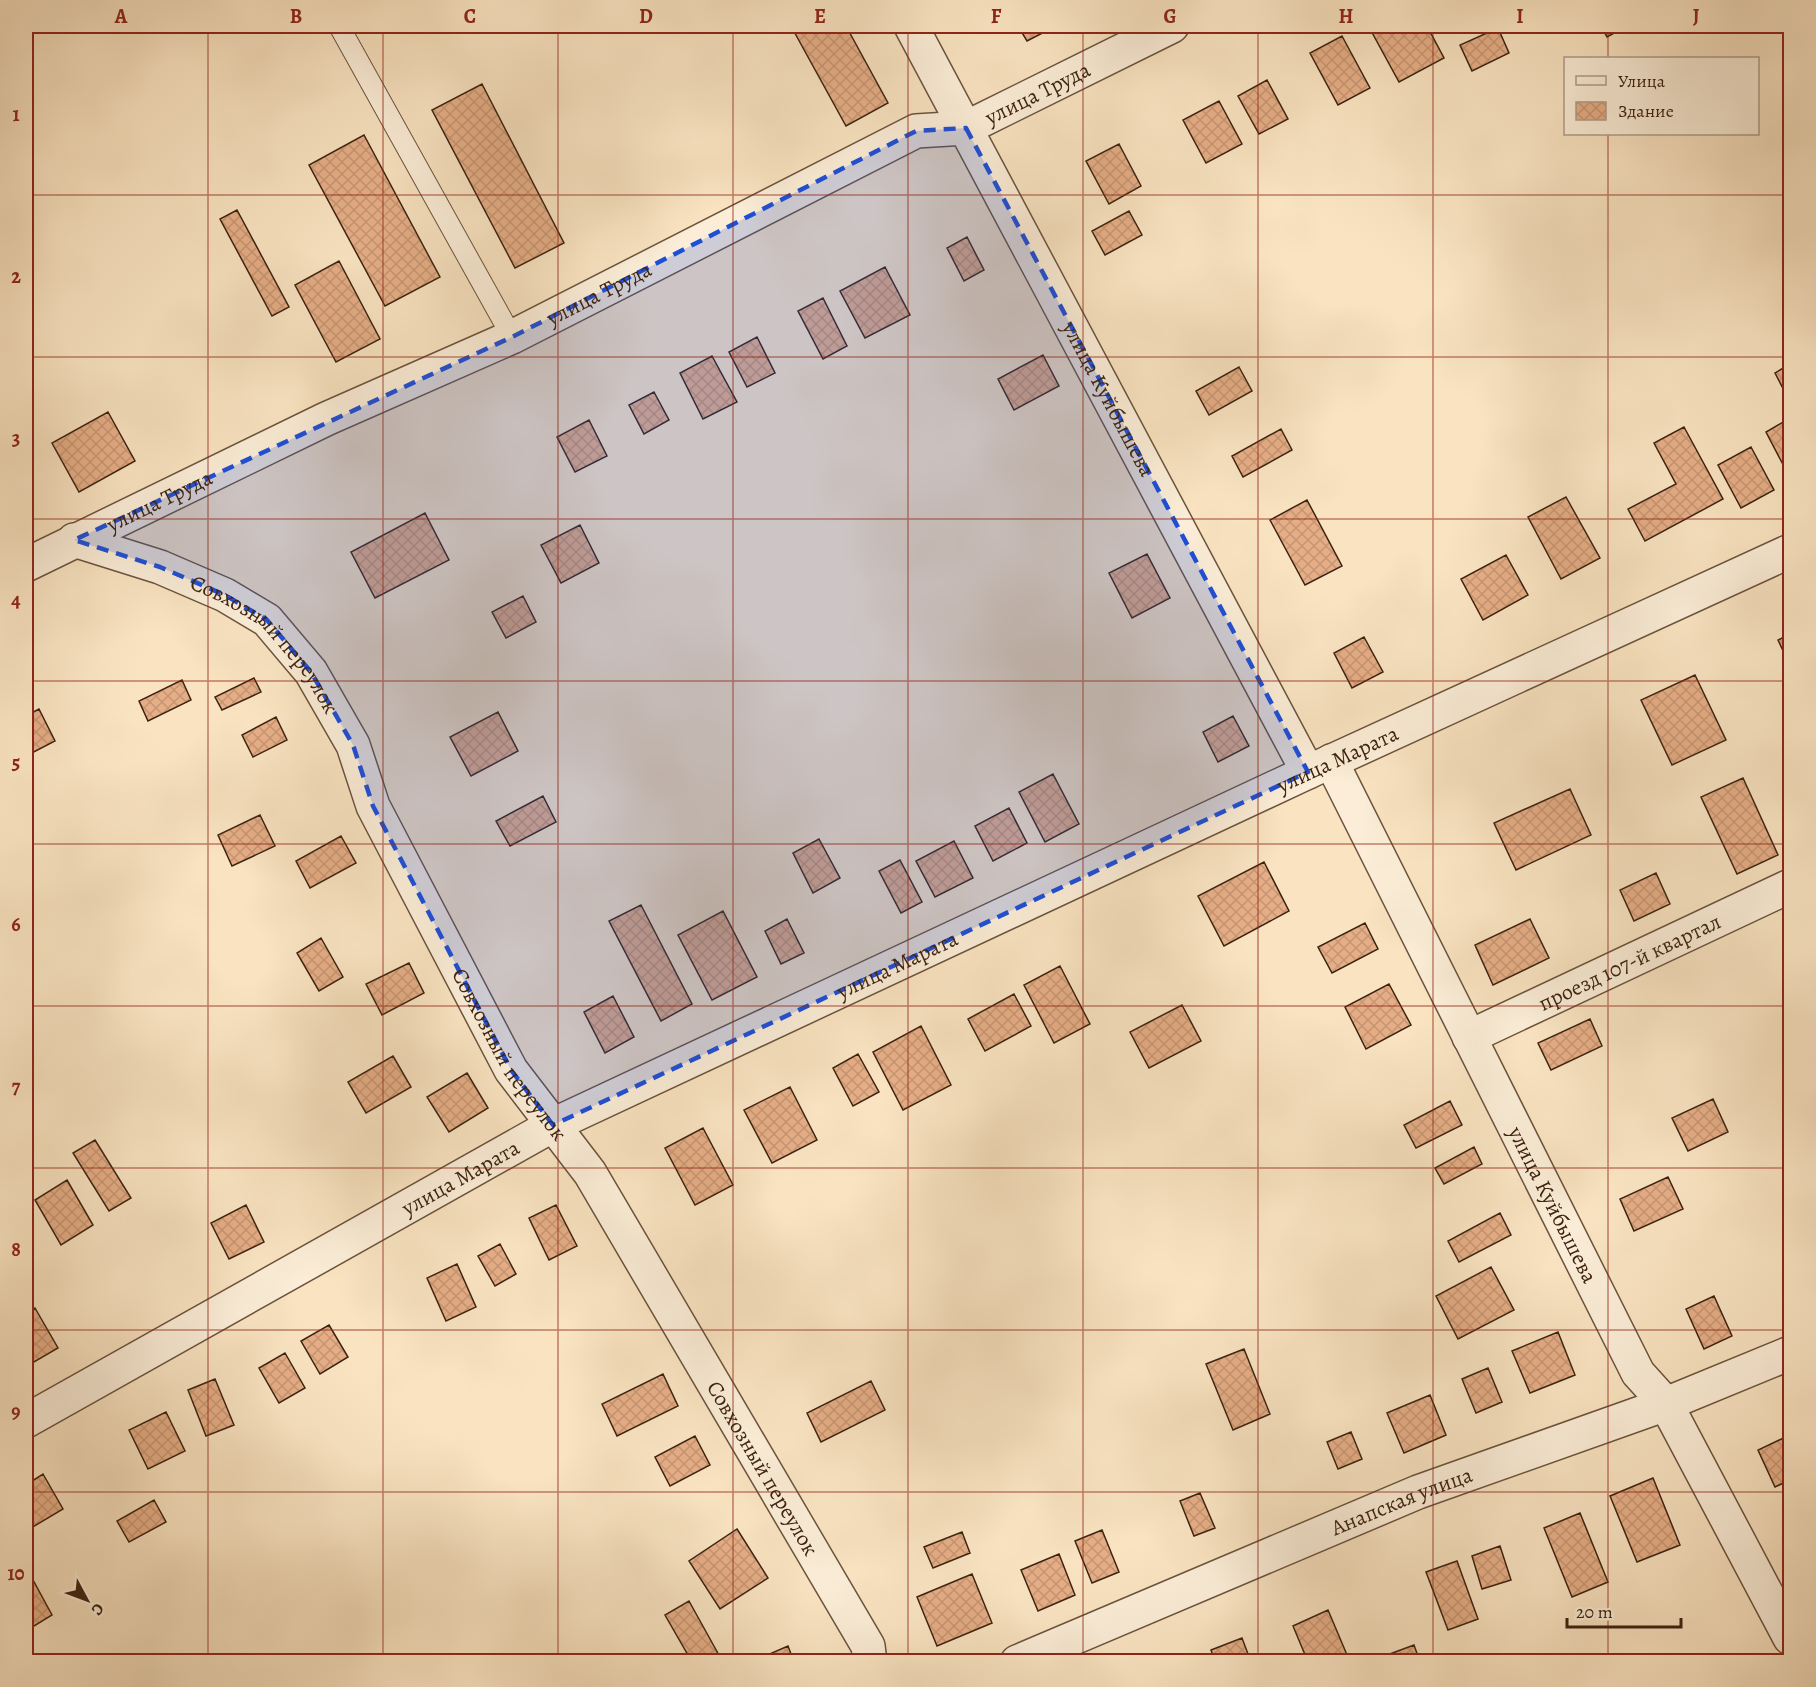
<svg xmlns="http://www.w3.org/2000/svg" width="1816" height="1687" font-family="Alegreya,serif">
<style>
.building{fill:url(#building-cross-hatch);stroke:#3c2310;stroke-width:1.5}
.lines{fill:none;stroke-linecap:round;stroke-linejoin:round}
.service-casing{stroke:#6b533c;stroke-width:22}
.minor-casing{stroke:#6b533c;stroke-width:36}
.service{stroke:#fbedd7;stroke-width:20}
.minor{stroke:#fbedd7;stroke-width:33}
.marked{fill:#1d4ed8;fill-opacity:0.2;stroke:#1d4ed8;stroke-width:4.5;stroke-dasharray:12 8;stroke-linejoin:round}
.grid{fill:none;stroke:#8f2418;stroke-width:1.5;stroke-opacity:0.55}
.labels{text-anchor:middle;stroke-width:5;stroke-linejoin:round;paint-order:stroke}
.street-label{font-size:22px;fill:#3c2310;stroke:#fbedd7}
.neatline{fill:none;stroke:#8f2418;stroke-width:2}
.grid-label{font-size:20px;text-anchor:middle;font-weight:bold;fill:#8f2418}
</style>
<defs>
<pattern id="building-cross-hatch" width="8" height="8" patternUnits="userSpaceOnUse" patternTransform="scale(1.5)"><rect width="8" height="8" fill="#e6ae86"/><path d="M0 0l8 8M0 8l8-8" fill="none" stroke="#c69573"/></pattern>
</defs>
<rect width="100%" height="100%" fill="#f9e3c1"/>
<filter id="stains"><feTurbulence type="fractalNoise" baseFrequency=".00333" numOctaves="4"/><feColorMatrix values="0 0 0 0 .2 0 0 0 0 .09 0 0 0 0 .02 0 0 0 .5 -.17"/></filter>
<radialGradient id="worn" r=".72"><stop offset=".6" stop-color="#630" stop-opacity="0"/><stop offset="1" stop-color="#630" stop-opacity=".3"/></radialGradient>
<path class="building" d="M791 26H846L888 103 846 126Z
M1018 26H1056L1027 41Z
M1373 26H1427L1444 58 1399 82 1369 27Z
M1601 26H1627L1607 37Z
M1498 28 1509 53 1472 71 1460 45Z
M1342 36 1370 88 1338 105 1310 53Z
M1267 80 1288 119 1259 134 1238 96Z
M482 84 564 243 515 268 432 110Z
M1219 101 1242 144 1206 163 1183 120Z
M364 135 440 277 385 306 309 165Z
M1119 144 1141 186 1109 204 1086 161Z
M237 210 289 307 272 316 220 219Z
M1129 211 1142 235 1105 255 1092 231Z
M967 237 984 270 964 281 947 248Z
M339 261 380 339 336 362 295 285Z
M885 267 910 315 865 338 840 291Z
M823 298 847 346 823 359 798 311Z
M757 337 775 373 747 387 729 352Z
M1043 355 1059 386 1014 410 998 379Z
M712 356 737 402 703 419 680 373Z
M1790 364V402L1775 373Z
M1239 367 1252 391 1209 415 1196 391Z
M654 392 669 420 644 434 629 405Z
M108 412 135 461 79 492 52 443Z
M1790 418V478L1766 432Z
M589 420 607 456 575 472 557 437Z
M1684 427 1723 499 1645 541 1628 509 1676 484 1654 443Z
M1281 429 1292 450 1243 477 1232 456Z
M1751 447 1774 490 1741 508 1718 465Z
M1566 497 1600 558 1561 579 1528 517Z
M1307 500 1342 566 1305 585 1270 520Z
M425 513 449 560 375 598 351 552Z
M580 525 599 563 561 583 541 545Z
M1147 554 1170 598 1132 618 1109 573Z
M1506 555 1528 595 1483 620 1461 579Z
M523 596 536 622 506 638 492 612Z
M1790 634V666L1778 640Z
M1364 637 1383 672 1352 688 1334 653Z
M1695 675 1726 740 1672 765 1641 700Z
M254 678 261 692 222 710 215 697Z
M182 680 191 700 148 721 139 701Z
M39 709 55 741 26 756V716Z
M498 712 518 751 471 776 450 737Z
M1233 716 1249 746 1218 762 1203 732Z
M276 717 287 740 253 757 242 735Z
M1053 774 1079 824 1045 842 1019 792Z
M1743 778 1778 855 1737 874 1701 797Z
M1570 789 1591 835 1516 870 1494 823Z
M543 796 556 822 510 846 496 821Z
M1009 808 1027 843 993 861 975 826Z
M260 815 275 846 232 866 218 835Z
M341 836 356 863 310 888 296 861Z
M819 839 840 878 813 893 793 853Z
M954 841 973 878 935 897 916 861Z
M900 860 922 902 901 913 879 871Z
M1264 862 1289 911 1224 946 1198 896Z
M1656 873 1670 904 1634 921 1620 890Z
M641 905 692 1004 661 1021 609 921Z
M723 911 757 977 712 1000 678 935Z
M787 919 804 953 781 964 765 931Z
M1530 919 1549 958 1493 985 1475 945Z
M1365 923 1378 949 1332 973 1318 947Z
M321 938 343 977 319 991 297 953Z
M409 963 424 993 382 1015 366 984Z
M1060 966 1090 1024 1054 1043 1024 985Z
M1389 984 1411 1025 1366 1049 1345 1007Z
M1014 994 1031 1026 985 1051 968 1019Z
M613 996 634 1037 605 1053 584 1012Z
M1182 1005 1201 1041 1149 1068 1130 1032Z
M1590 1019 1602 1046 1551 1070 1538 1043Z
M921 1026 951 1085 903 1110 873 1052Z
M858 1054 879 1092 853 1106 833 1068Z
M393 1056 411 1087 366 1113 348 1082Z
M467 1073 488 1108 449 1132 427 1097Z
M790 1087 817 1140 772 1163 744 1110Z
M1713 1099 1728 1132 1688 1151 1672 1118Z
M1450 1101 1462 1125 1416 1148 1404 1125Z
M703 1128 733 1185 695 1205 665 1148Z
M95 1140 131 1198 109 1211 73 1153Z
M1474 1147 1482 1164 1444 1184 1435 1168Z
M1668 1177 1683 1209 1634 1231 1620 1199Z
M67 1180 93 1225 61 1245 35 1200Z
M246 1205 264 1242 229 1259 211 1223Z
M556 1205 577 1246 549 1260 529 1218Z
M1500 1213 1511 1235 1459 1262 1448 1241Z
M500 1244 516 1274 495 1286 478 1256Z
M457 1264 476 1307 446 1321 427 1278Z
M1491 1267 1514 1310 1458 1339 1436 1296Z
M1714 1296 1732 1336 1704 1349 1686 1309Z
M35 1308 58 1348 34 1362 26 1347V1313Z
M329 1325 348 1357 320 1374 301 1341Z
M1558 1332 1575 1375 1530 1393 1512 1351Z
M1244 1349 1270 1414 1233 1430 1206 1364Z
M285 1353 305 1388 279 1403 259 1368Z
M1488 1368 1502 1402 1476 1413 1462 1379Z
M663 1374 678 1406 617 1436 602 1404Z
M215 1379 234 1425 206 1436 188 1390Z
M871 1381 885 1410 821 1442 807 1413Z
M1430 1395 1446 1435 1404 1453 1387 1413Z
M166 1412 185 1451 148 1469 129 1430Z
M1351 1432 1362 1459 1338 1469 1327 1442Z
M1790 1435V1480L1775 1487 1758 1450Z
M695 1436 710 1465 670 1486 655 1457Z
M43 1474 63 1509 26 1531V1485Z
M1653 1478 1680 1545 1637 1562 1610 1496Z
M1200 1493 1215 1528 1194 1536 1180 1501Z
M154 1500 166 1522 129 1542 117 1521Z
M1580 1513 1608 1582 1572 1597 1544 1528Z
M737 1529 768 1578 720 1609 689 1561Z
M1102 1530 1119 1572 1092 1583 1075 1541Z
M962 1532 970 1553 933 1568 924 1547Z
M1500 1546 1511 1580 1482 1589 1472 1556Z
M1059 1554 1075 1595 1038 1611 1021 1570Z
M1457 1561 1478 1619 1448 1630 1426 1572Z
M26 1567 52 1615 26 1631Z
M972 1574 992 1623 937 1646 917 1597Z
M689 1601 720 1657 713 1662H692L665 1615Z
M1328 1610 1350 1662H1308L1293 1626Z
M1242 1638 1251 1662H1215L1211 1650Z
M1414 1645 1420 1662H1389L1387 1655Z
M788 1646 794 1662H751Z"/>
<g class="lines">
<defs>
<path id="service" d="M339 26 512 337"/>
<g id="minor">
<path id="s1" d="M911 26 1308 772"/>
<path id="s2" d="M74 540 160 567 225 595 267 620 311 672 353 745 373 806 511 1070 590 1173 868 1646 870 1662"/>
<path id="s3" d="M26 565 326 419 512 337 916 131 966 128 1172 26"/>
<path id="s4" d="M1331 761 1638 1373 1666 1404 1790 1638"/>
<path id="s5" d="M1469 1037 1790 886"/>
<path id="s6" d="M26 1421 553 1125 1308 772 1790 551"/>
<path id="s7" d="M1017 1662 1418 1492 1666 1404 1790 1353"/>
</g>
</defs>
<use href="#service" class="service-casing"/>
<use href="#minor" class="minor-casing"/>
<use href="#service" class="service"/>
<use href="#minor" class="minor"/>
</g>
<path class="marked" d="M966 128 1308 772 553 1125 511 1070 373 806 353 745 311 672 267 620 225 595 160 567 74 540 512 337 916 131Z"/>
<path class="grid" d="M208 26V1662M383 26V1662M558 26V1662M733 26V1662M908 26V1662M1083 26V1662M1258 26V1662M1433 26V1662M1608 26V58M1608 134V1662M26 195H1790M26 357H1790M26 519H1790M26 681H1790M26 844H1790M26 1006H1790M26 1168H1790M26 1330H1790M26 1492H1790"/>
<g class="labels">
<g class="street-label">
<text dy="8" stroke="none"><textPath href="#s3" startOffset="1120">улица Труда</textPath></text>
<text dy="8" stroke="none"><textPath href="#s3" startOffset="634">улица Труда</textPath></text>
<text dy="8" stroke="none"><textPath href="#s1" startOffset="422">улица Куйбышева</textPath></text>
<text dy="8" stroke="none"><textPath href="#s3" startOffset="148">улица Труда</textPath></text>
<text dy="8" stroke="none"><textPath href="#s2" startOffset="224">Совхозный переулок</textPath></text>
<text dy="8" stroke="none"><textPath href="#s6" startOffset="1470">улица Марата</textPath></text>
<text dy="8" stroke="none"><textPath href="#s5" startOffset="177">проезд 107-й квартал</textPath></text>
<text dy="8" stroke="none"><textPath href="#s6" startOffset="984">улица Марата</textPath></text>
<text dy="8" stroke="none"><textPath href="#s2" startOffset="710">Совхозный переулок</textPath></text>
<text dy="8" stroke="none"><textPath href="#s6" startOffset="498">улица Марата</textPath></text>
<text dy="8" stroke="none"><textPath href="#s4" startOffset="496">улица Куйбышева</textPath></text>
<text dy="8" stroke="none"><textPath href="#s2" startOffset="1196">Совхозный переулок</textPath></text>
<text dy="8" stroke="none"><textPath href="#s7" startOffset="417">Анапская улица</textPath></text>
</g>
</g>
<rect width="1816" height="1687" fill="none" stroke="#f9e3c1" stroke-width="66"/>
<rect x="1564" y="57" width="195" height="78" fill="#fbedd7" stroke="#af9c87" stroke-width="1.5"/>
<rect x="1576" y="76" width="30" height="9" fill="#fbedd7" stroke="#af9c87" stroke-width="1.5"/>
<text x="1618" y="87" font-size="18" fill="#3c2310">Улица</text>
<rect x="1576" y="102" width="30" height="18" fill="url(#building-cross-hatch)" stroke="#af9c87" stroke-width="1.5"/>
<text x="1618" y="117" font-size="18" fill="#3c2310">Здание</text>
<g transform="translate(87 1600) rotate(131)" stroke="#fbedd7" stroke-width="4.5" paint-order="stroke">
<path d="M0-4.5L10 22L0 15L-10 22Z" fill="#3c2310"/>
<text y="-9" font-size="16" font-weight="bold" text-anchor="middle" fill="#3c2310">С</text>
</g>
<path d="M1567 1618v9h114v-9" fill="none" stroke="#3c2310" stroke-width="3"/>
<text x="1576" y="1618" font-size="18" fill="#3c2310" stroke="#fbedd7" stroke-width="4.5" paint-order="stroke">20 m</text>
<rect x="33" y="33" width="1750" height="1621" class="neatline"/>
<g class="grid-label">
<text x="121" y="23">A</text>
<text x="296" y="23">B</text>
<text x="470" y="23">C</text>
<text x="646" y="23">D</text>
<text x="820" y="23">E</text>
<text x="996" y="23">F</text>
<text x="1170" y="23">G</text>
<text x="1346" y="23">H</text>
<text x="1520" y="23">I</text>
<text x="1696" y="23">J</text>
<text x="16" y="121">1</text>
<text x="16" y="283">2</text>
<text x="16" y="445">3</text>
<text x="16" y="607">4</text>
<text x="16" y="769">5</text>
<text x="16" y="931">6</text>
<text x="16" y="1093">7</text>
<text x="16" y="1256">8</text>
<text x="16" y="1418">9</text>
<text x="16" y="1580">10</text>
</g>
<rect width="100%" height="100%" filter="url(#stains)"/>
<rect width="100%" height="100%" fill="url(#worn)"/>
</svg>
